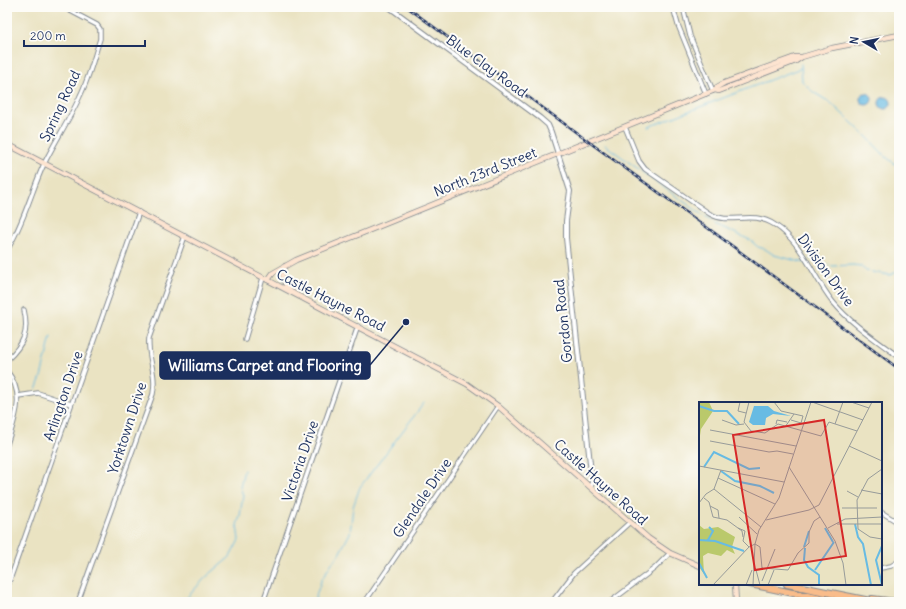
<svg xmlns="http://www.w3.org/2000/svg" width="906" height="609" font-family="Delius,sans-serif">
<style>
.water{fill:#67bbe3;stroke:#4175a0}
.lines{fill:none;stroke-linecap:round;stroke-linejoin:round}
.stream{stroke:#67bbe3;stroke-width:1}
.minor-casing{stroke:#828990;stroke-width:5.5}
.tertiary-casing{stroke:#828990;stroke-width:6}
.secondary-casing{stroke:#828990;stroke-width:6}
.motorway-casing{stroke:#828990;stroke-width:8}
.minor{stroke:#fff;stroke-width:3.5}
.tertiary{stroke:#fff;stroke-width:4}
.secondary{stroke:#fde4d0;stroke-width:4.5}
.motorway{stroke:#f9bc8a;stroke-width:6}
.rail-casing{stroke:#1b2f5e;stroke-width:2.5}
.rail{stroke:#fdfcf7;stroke-width:1;stroke-dasharray:3;stroke-linecap:butt}
.labels{text-anchor:middle;stroke-width:4;stroke-linejoin:round;paint-order:stroke}
.street-label{font-size:14px;fill:#1b2f5e;stroke:#fdfcf7}
.inset-river{fill:none;stroke:#67bbe3;stroke-width:2}
.inset-road{fill:none;stroke:#979b9a;stroke-width:1}
.view{fill:#d62828;fill-opacity:0.15;stroke:#d62828;stroke-width:2}
.inset-edge{fill:none;stroke:#1b2f5e;stroke-width:2}
.leader{fill:none;stroke:#1b2f5e;stroke-width:1.5}
.callout-dot{fill:#1b2f5e;stroke:#fdfcf7;stroke-width:1.5}
.callout{fill:#1b2f5e;stroke:#1b2f5e;stroke-width:1.5}
.callout-label{font-size:15px;text-anchor:middle;font-weight:bold;fill:#fff}
</style>
<rect width="100%" height="100%" fill="#fdfcf7"/>
<filter id="ink" filterUnits="userSpaceOnUse"><feTurbulence type="fractalNoise" baseFrequency=".025" numOctaves="2"/><feDisplacementMap in="SourceGraphic" scale="8" xChannelSelector="R" yChannelSelector="G"/><feConvolveMatrix kernelMatrix="1 2 1 2 8 2 1 2 1" color-interpolation-filters="sRGB"/></filter>
<filter id="wash" filterUnits="userSpaceOnUse"><feTurbulence type="fractalNoise" baseFrequency=".012" numOctaves="4" result="noise"/><feDisplacementMap in="SourceGraphic" scale="16" xChannelSelector="R" yChannelSelector="G"/><feGaussianBlur stdDeviation="0.9" result="paint"/><feColorMatrix in="noise" values="0 0 0 0 0 0 0 0 0 0 0 0 0 0 0 0 0 1.4 0 .05"/><feComposite in="paint" operator="in"/></filter>
<g filter="url(#wash)">
<rect width="100%" height="100%" fill="#eae3c2"/>
<path class="water" d="M860 99a6 6 0 1 1 12 0a6 6 0 1 1-12 0Z
M879 103a6 6 0 1 1 12 0a6 6 0 1 1-12 0Z"/>
<g class="lines">
<path class="stream" d="M801 64 802 81 813 92 831 103 868 138 886 157 899 167
M648 127 801 68
M605 145 715 224 750 240 758 247 765 249 774 255 805 263
M810 259 816 255 826 264 832 266 853 265 861 266 866 271 890 275 899 271
M36 390 41 377 51 337
M183 602 205 578 230 557 239 540 237 525 240 516 243 495 240 487 244 470
M314 602 321 581 331 564 338 556 350 533 353 507 360 487 424 403"/>
</g>
</g>
<g filter="url(#ink)">
<g class="lines">
<defs>
<path id="minor" d="M673 7 678 25 706 94
M683 7 690 36 713 91
M625 127 639 161 645 169 710 214C731 226 751 209 775 225 803 243 813 277 833 302 851 324 876 340 899 357
M7 250C24 223 31 192 44 164 55 141 70 119 80 96 89 78 94 57 100 39V29L97 25 63 7
M245 339 263 278
M7 360C24 344 29 332 24 310
M7 371C26 395 15 418 7 444
M18 396 38 393 71 404
M881 512 899 523
M881 568 891 566 899 561
M7 588 139 212
M78 602 153 394C157 372 147 358 149 338L185 236
M263 602 358 326
M365 602 498 406
M552 602 574 573 630 522
M610 602 655 568 670 553"/>
<path id="tertiary" d="M389 7 540 118 548 125 551 132 570 191 566 221V238L592 482 591 487"/>
<path id="secondary" d="M715 90 717 87 724 83 795 57H802L832 48 899 35
M7 144 467 384 498 406 648 538 670 553 700 566
M285 266C279 276 285 284 291 292
M268 280 273 273 296 260 715 90 719 91 796 61 802 57
M735 584 736 602"/>
<path id="motorway" d="M750 584 836 602
M787 584 875 602
M872 599 896 602
M834 600 847 602"/>
</defs>
<use href="#minor" class="minor-casing"/>
<use href="#tertiary" class="tertiary-casing"/>
<use href="#secondary" class="secondary-casing"/>
<use href="#motorway" class="motorway-casing"/>
<use href="#minor" class="minor"/>
<use href="#tertiary" class="tertiary"/>
<use href="#secondary" class="secondary"/>
<use href="#motorway" class="motorway"/>
<defs>
<path id="rail" d="M407 7 589 142 716 234 899 369"/>
</defs>
<use href="#rail" class="rail-casing"/>
<use href="#rail" class="rail"/>
</g>
</g>
<g class="labels">
<g class="street-label">
<text transform="translate(487 66) rotate(36)" y="5">Blue Clay Road</text>
<text transform="translate(60 106) rotate(-65)" y="5">Spring Road</text>
<text transform="translate(485 172) rotate(-22)" y="5">North 23rd Street</text>
<text transform="translate(826 270) rotate(54)" y="5">Division Drive</text>
<text transform="translate(331 300) rotate(27)" y="5">Castle Hayne Road</text>
<text transform="translate(563 321) rotate(-96)" y="5">Gordon Road</text>
<text transform="translate(63 396) rotate(-71)" y="5">Arlington Drive</text>
<text transform="translate(127 428) rotate(-72)" y="5">Yorktown Drive</text>
<text transform="translate(300 461) rotate(-71)" y="5">Victoria Drive</text>
<text transform="translate(601 482) rotate(42)" y="5">Castle Hayne Road</text>
<text transform="translate(422 498) rotate(-56)" y="5">Glendale Drive</text>
</g>
</g>
<g transform="translate(699 402)">
<rect width="183" height="183" fill="#eae3c2"/>
<path d="M0 0H10L14 9 2 27 0 40ZM0 123 5 127 19 125 36 135 33 145 36 152 28 148 22 154 9 151 4 154 5 172 0 165Z" fill="#bac96b"/>
<path d="M55 4H69L75 9 92 14 74 12 67 16 66 23H54L50 20Z" fill="#67bbe3"/>
<path class="inset-river" d="M0 4 15 9H28L40 22M5 65 15 50 50 67 61 66M22 69 36 79 61 84 75 91M156 122 159 135 164 142 172 183M126 126 134 140M0 138 16 139 45 149M9 138 14 129 10 125M105 145 110 129M106 146 105 158 109 165 120 173V183M0 161 8 176M116 168 135 140M183 183 177 158 183 144"/>
<path class="inset-road" d="M41 0 39 9 47 11M50 0 45 20 52 29 66 31 79 22 122 34 130 20 158 29M75 0 82 9 104 14 102 21 92 18M113 0 164 18M152 0 170 6M23 18 37 23 45 22M77 22 78 18 88 20M136 22 144 0M86 25 95 12M11 28 97 44M11 39 70 50 78 49 94 52M150 44 183 59M0 64 85 80M90 65 136 139 144 161 147 183M183 67 169 77 158 98 159 127 171 135 183 137M19 76 76 102M15 87 62 125M15 87 22 68M162 88 183 92M148 89 159 95M5 96 10 100 14 115 28 118 43 129 44 135M0 101 7 92 15 87M11 104 19 108 20 116M143 106H178M40 115 58 132M67 118 110 108 120 103 173 0M138 122H183M39 126 46 129 44 139 50 145M129 126 146 117 183 115M56 142 61 145 63 166 89 168 99 151 110 141V130L115 119 121 115M57 168 61 183M63 179 76 147M14 183 50 145 56 142 60 128 80 96 112 0M47 183 53 168M54 183 56 142M69 183 75 168"/>
<path class="view" d="M125 18 147 154 56 168 34 33Z"/>
<rect width="183" height="183" class="inset-edge"/>
</g>
<path class="leader" d="M406 322L370 365"/>
<circle class="callout-dot" cx="406" cy="322" r="4"/>
<rect class="callout" x="160" y="352" width="210" height="27" rx="4"/>
<g class="callout-label">
<text x="265" y="371">Williams Carpet and Flooring</text>
</g>
<rect width="906" height="609" fill="none" stroke="#fdfcf7" stroke-width="24"/>
<g transform="translate(864 42) rotate(279)" stroke="#fdfcf7" stroke-width="3" paint-order="stroke">
<path d="M0-3L7 15L0 10L-7 15Z" fill="#1b2f5e"/>
<text y="-6" font-size="11" font-weight="bold" text-anchor="middle" fill="#1b2f5e">N</text>
</g>
<path d="M24 40v6h121v-6" fill="none" stroke="#1b2f5e" stroke-width="2"/>
<text x="30" y="40" font-size="12" fill="#1b2f5e" stroke="#fdfcf7" stroke-width="3" paint-order="stroke">200 m</text>
</svg>
